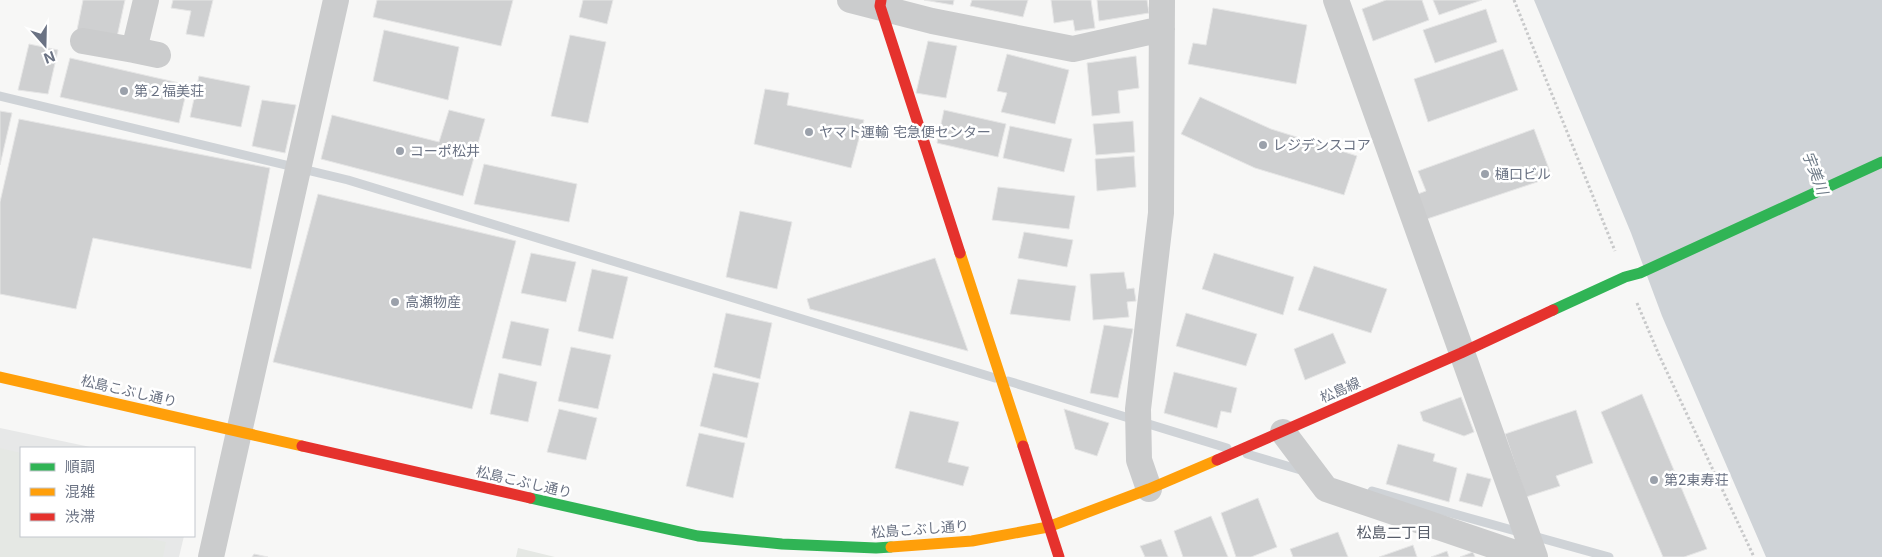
<svg xmlns="http://www.w3.org/2000/svg" width="1882" height="557" font-family="Inter,'Noto Sans JP',sans-serif">
<style>
.built{fill:#e7e8e8}
.green{fill:#e5e8e4}
.water{fill:#cfd3d7}
.lines{fill:none;stroke-linecap:round;stroke-linejoin:round}
.stream{stroke:#cfd3d7;stroke-width:9}
.building{fill:#cfd0d1;stroke:#e6e6e6}
.path{stroke:#c8c9ca;stroke-width:3;stroke-dasharray:2.5 2.5;stroke-linecap:butt}
.street{stroke:#cbcccd;stroke-width:26}
.fast{stroke:#30b455;stroke-width:11}
.slow{stroke:#ff9f0a;stroke-width:11}
.jam{stroke:#e5322d;stroke-width:11}
.poi-dot{fill:#9ba1ab;stroke:#fff;stroke-width:2}
.labels{text-anchor:middle;stroke-width:5;stroke-linejoin:round;paint-order:stroke}
.poi-label{font-size:14px;fill:#6a7283;stroke:#fff;text-anchor:start}
.street-label{font-size:14px;fill:#6a7283;stroke:#fff}
.water-label{font-size:15px;font-style:italic;fill:#6b7885;stroke:#fff}
.neighbourhood-label{font-size:15px;fill:#575d69;stroke:#fff}
</style>
<rect width="100%" height="100%" fill="#f7f7f6"/>
<path class="built" d="M0 428 95 448H21V536H184L179 557H0Z"/>
<path class="green" d="M0 448 21 453V536H137L166 542 163 557H0Z
M518 548 555 557H516Z"/>
<path class="water" d="M1534 0H1882V557H1766L1662 316 1631 233Z"/>
<g class="lines">
<path class="stream" d="M0 96 348 180 995 378
M1008 381 1227 448
M1247 454 1304 471
M1372 491 1609 557"/>
</g>
<path class="building" d="M83 0H125L117 37 77 30Z
M173 0H213L204 37 186 34 191 11 171 8Z
M377 0H513L501 46 373 17Z
M583 0H613L607 24 579 17Z
M924 0H954L953 5Z
M972 0H1028L1023 17 970 6Z
M1051 0H1091L1095 28 1075 31 1073 20 1054 23Z
M1097 0H1147L1149 13 1099 21Z
M1386 0H1422L1429 20 1373 41 1362 9Z
M1433 0H1482L1439 15Z
M1213 8 1307 25 1296 84 1188 64 1193 43 1206 45Z
M1486 9 1497 42 1435 63 1423 30Z
M384 30 459 47 448 100 373 81Z
M570 35 606 42 588 123 551 116Z
M928 41 957 46 946 98 916 93Z
M29 44 58 50 48 94 18 90Z
M1503 49 1518 90 1428 122 1414 79Z
M1007 54 1069 70 1055 124 1001 112 1007 93 997 91Z
M1136 56 1139 88 1118 91 1120 113 1092 116 1087 63Z
M70 58 188 85 179 123 60 97Z
M199 76 250 86 241 127 190 117Z
M765 89 789 93 787 105 864 120 851 168 754 144Z
M1200 97 1271 129 1357 156 1344 195 1255 168 1181 134Z
M262 100 296 105 285 153 252 146Z
M449 110 485 119 463 196 321 159 332 115 439 142Z
M944 110 1006 124 998 157 937 143Z
M0 111 12 113 0 165Z
M19 119 270 168 251 269 93 238 76 309 0 294V202Z
M1133 121 1135 152 1096 155 1093 124Z
M1010 126 1072 139 1064 172 1003 158Z
M1534 129 1552 177 1424 220 1415 195 1426 191 1418 171Z
M1134 156 1136 187 1097 191 1095 159Z
M484 164 577 184 569 222 474 204Z
M998 187 1075 196 1069 229 992 220Z
M318 194 516 241 472 409 273 362Z
M740 211 792 222 777 289 726 277Z
M1024 232 1073 240 1067 267 1018 258Z
M531 253 576 262 566 302 521 293Z
M1214 253 1294 277 1283 315 1202 289Z
M935 258 968 351 810 309 807 299Z
M1314 266 1387 289 1371 333 1298 310Z
M592 269 628 277 613 339 578 331Z
M1124 272 1127 289 1134 288 1136 301 1127 302 1129 317 1093 320 1090 274Z
M1018 279 1076 286 1070 321 1010 314Z
M726 313 772 323 760 379 714 367Z
M1186 313 1257 334 1246 366 1176 346Z
M511 321 549 329 541 366 502 358Z
M1104 325 1133 329 1118 398 1090 393Z
M1333 333 1346 363 1305 380 1294 349Z
M571 347 611 355 598 409 558 401Z
M1174 372 1237 388 1231 413 1221 411 1217 428 1164 413Z
M499 373 537 382 528 422 490 414Z
M713 373 759 383 747 438 700 426Z
M1642 394 1707 549 1684 557H1663L1601 412Z
M1461 397 1474 432 1464 436 1423 421 1420 412Z
M559 409 597 418 586 460 547 452Z
M1064 409 1109 423 1097 456 1075 449Z
M1576 410 1593 463 1556 476 1560 486 1526 497 1505 434Z
M910 411 959 422 948 462 969 467 963 486 895 468Z
M699 433 745 443 733 498 686 486Z
M1398 444 1435 454 1433 461 1457 468 1449 502 1386 484Z
M1467 473 1491 479 1482 507 1459 501Z
M1258 498 1277 547 1251 557H1236L1221 513Z
M1211 516 1228 557H1183L1174 531Z
M1338 532 1348 557H1293L1290 549Z
M1161 539 1168 557H1144H1145L1140 546Z
M1413 545 1417 557H1379Z
M1447 551 1449 557H1431Z
M1473 552 1475 557H1460Z
M254 554 268 557H252Z"/>
<g class="lines">
<path class="path" d="M1514 0 1615 251
M1637 303 1659 355 1754 557"/>
<path class="street" d="M146 0 134 50 158 55
M850 0 932 21 1073 49 1162 29
M1336 0 1535 557
M83 41 134 50
M1283 432 1326 489 1527 557
M1149 489 1139 460 1138 409 1161 213 1162 0
M211 557 336 0"/>
<path class="fast" d="M1553 310 1625 277 1640 273 1882 162
M530 498 698 536 782 544 876 548 891 547"/>
<path class="slow" d="M960 253 1023 446
M0 377 302 446
M891 547 972 541 1048 527 1149 489 1217 460"/>
<path class="jam" d="M881 0 880 6 960 253
M302 446 530 498
M1023 446 1059 557
M1217 460 1461 353 1553 310"/>
</g>
<g class="poi-dot">
<circle cx="124" cy="91" r="5"/>
<circle cx="809" cy="132" r="5"/>
<circle cx="1263" cy="145" r="5"/>
<circle cx="400" cy="151" r="5"/>
<circle cx="1485" cy="174" r="5"/>
<circle cx="395" cy="302" r="5"/>
<circle cx="1654" cy="480" r="5"/>
</g>
<g class="labels">
<g class="poi-label">
<text x="134" y="96">第２福美荘</text>
<text x="819" y="137">ヤマト運輸 宅急便センター</text>
<text x="1273" y="150">レジデンスコア</text>
<text x="410" y="156">コーポ松井</text>
<text x="1495" y="179">樋口ビル</text>
<text x="405" y="307">高瀬物産</text>
<text x="1664" y="485">第2東寿荘</text>
</g>
<g class="street-label">
<text transform="translate(1340 390) rotate(-24)" y="5">松島線</text>
<text transform="translate(129 391) rotate(13)" y="5">松島こぶし通り</text>
<text transform="translate(524 482) rotate(13)" y="5">松島こぶし通り</text>
<text transform="translate(920 529) rotate(-4)" y="5">松島こぶし通り</text>
</g>
<g class="water-label">
<text transform="translate(1815 173) rotate(69)" y="5">宇美川</text>
</g>
<g class="neighbourhood-label">
<text x="1394" y="538">松島二丁目</text>
</g>
</g>
<rect x="20" y="447" width="175" height="90" fill="#ffffff" stroke="#c3c7cd"/>
<rect x="30" y="463" width="25" height="8" fill="#30b455" stroke="#c3c7cd"/>
<text x="65" y="472" font-size="15" fill="#6a7283">順調</text>
<rect x="30" y="488" width="25" height="8" fill="#ff9f0a" stroke="#c3c7cd"/>
<text x="65" y="497" font-size="15" fill="#6a7283">混雑</text>
<rect x="30" y="513" width="25" height="8" fill="#e5322d" stroke="#c3c7cd"/>
<text x="65" y="522" font-size="15" fill="#6a7283">渋滞</text>
<g transform="translate(45 45) rotate(160)" stroke="#ffffff" stroke-width="4" paint-order="stroke">
<path d="M0-4L9 19L0 12L-9 19Z" fill="#6a7283"/>
<text y="-8" font-size="14" font-weight="bold" text-anchor="middle" fill="#6a7283">N</text>
</g>
</svg>
